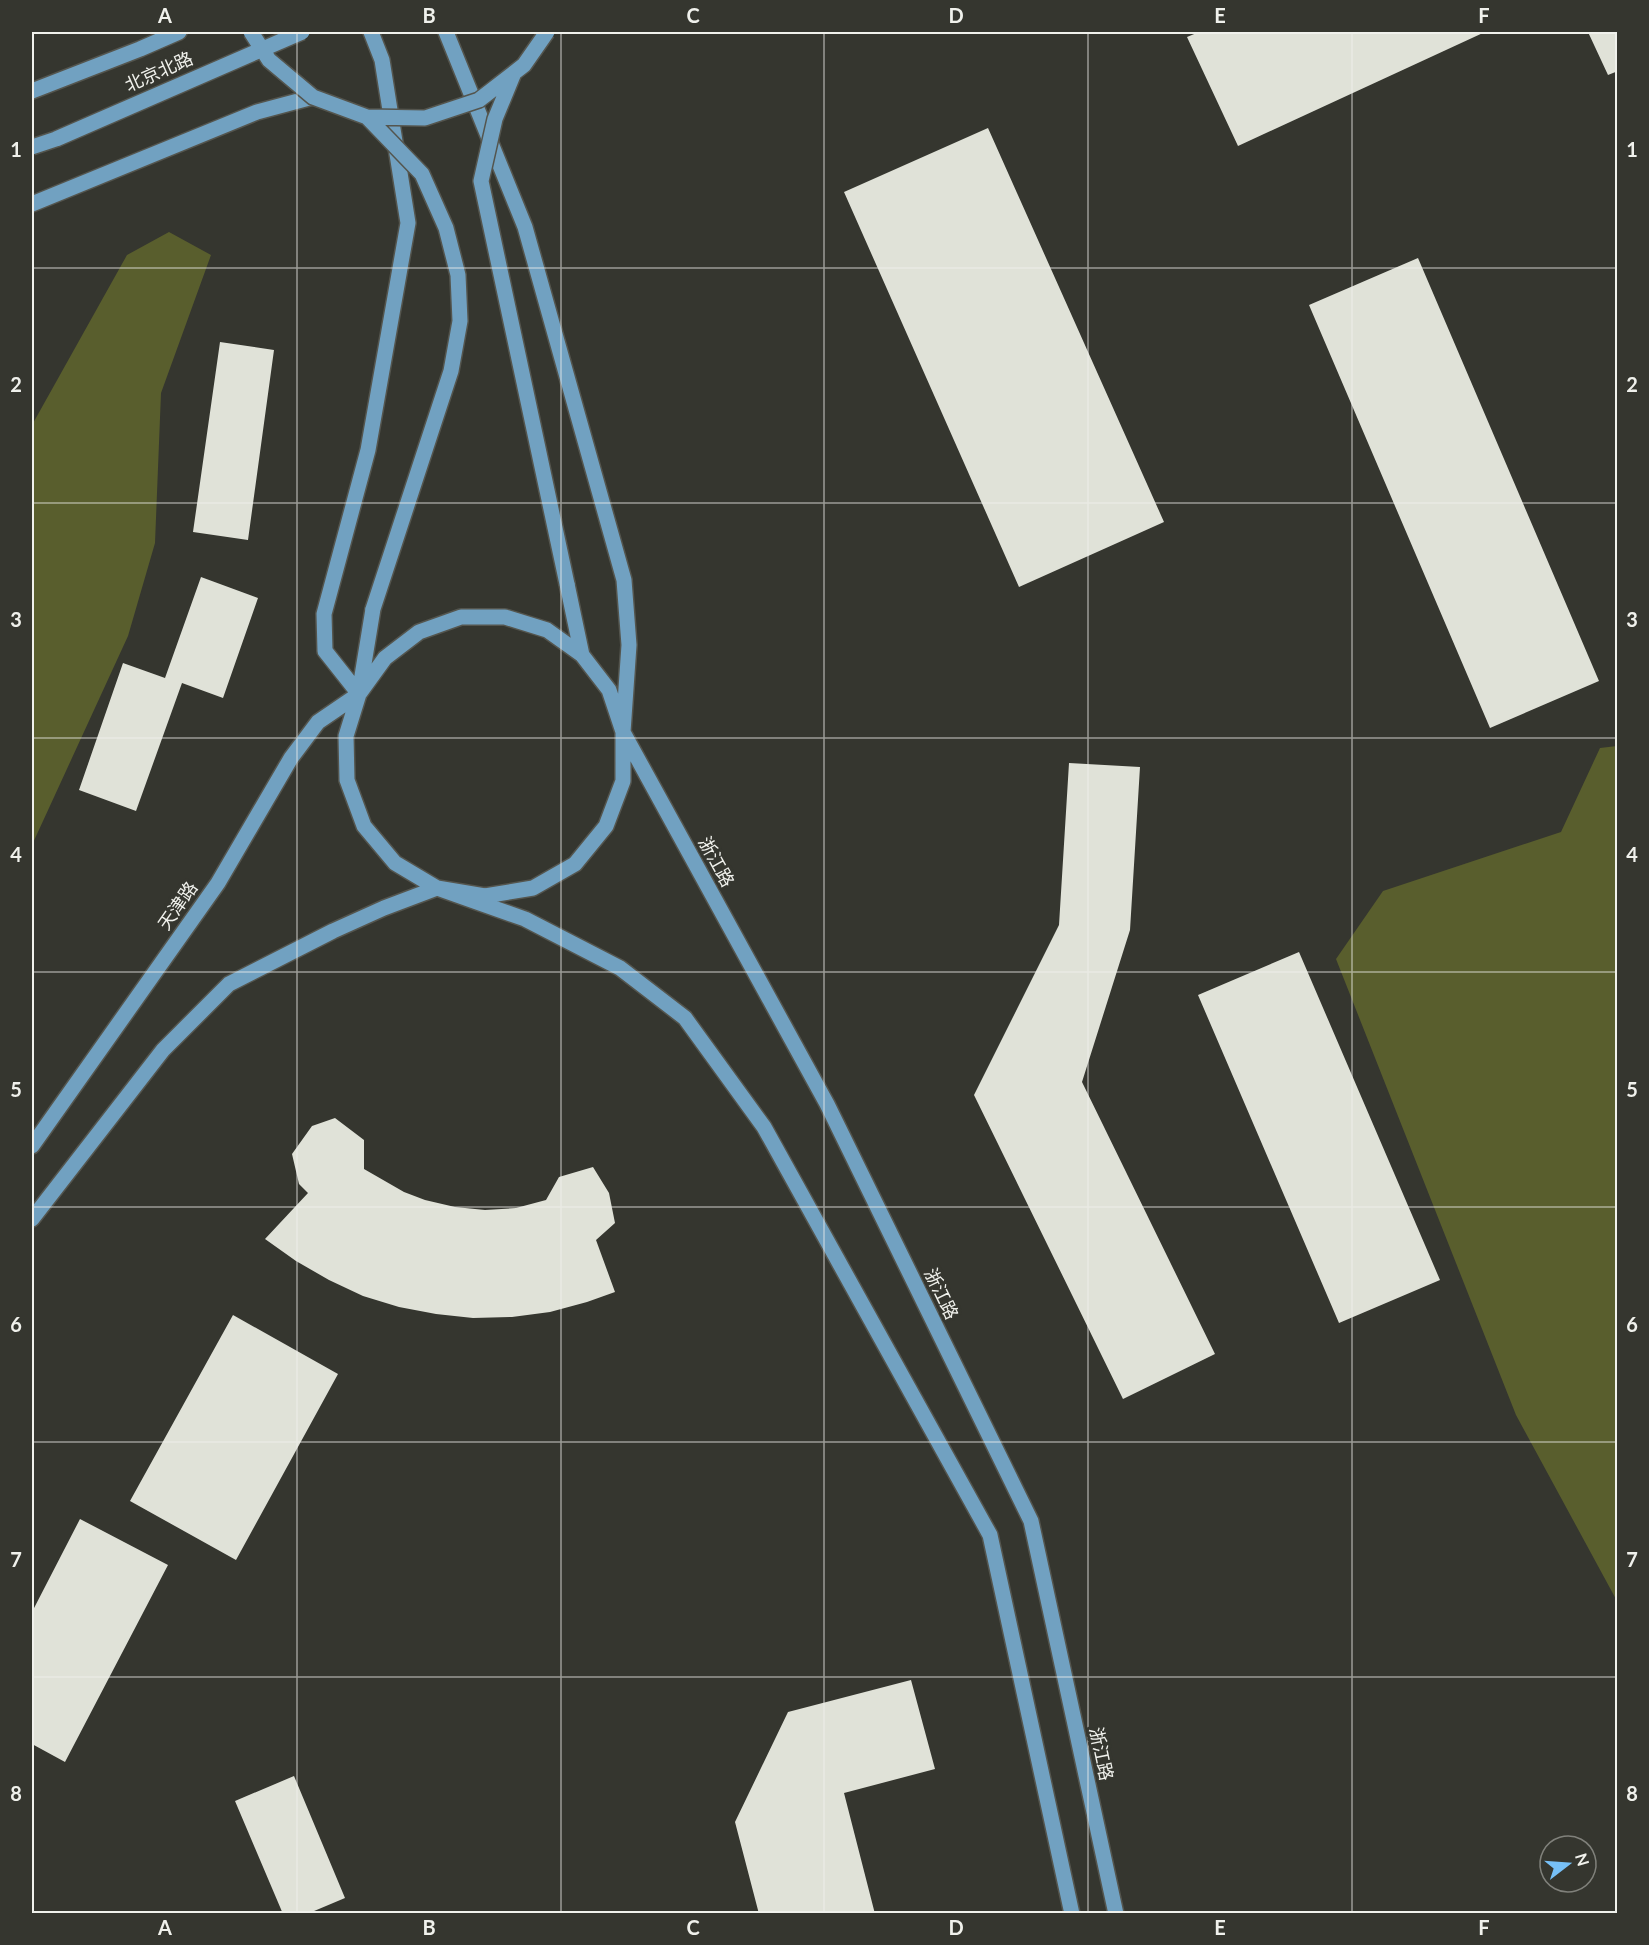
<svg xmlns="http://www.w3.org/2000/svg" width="1649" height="1945" font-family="Lato,'Noto Sans SC',sans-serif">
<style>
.green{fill:#595e2d}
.building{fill:#e0e2d8}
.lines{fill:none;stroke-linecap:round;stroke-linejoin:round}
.major-casing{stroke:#54554e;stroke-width:18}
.major{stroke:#71a1c1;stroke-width:15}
.major-bridge-casing{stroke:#54554e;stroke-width:18;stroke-linecap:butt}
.major-bridge{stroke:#71a1c1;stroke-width:15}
.grid{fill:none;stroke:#f0f1ec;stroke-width:1.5;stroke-opacity:0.55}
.labels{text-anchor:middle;stroke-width:6;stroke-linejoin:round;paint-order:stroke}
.street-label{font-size:18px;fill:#f0f1ec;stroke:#35362f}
.neatline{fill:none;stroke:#f0f1ec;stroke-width:2}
.grid-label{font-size:20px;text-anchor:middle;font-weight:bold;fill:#f0f1ec}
</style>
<rect width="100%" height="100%" fill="#35362f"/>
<path class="green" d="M169 232 211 255 161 393 155 543 128 636 32 845V425L127 255Z
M1617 746H1618L1617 1601 1516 1415 1336 959 1383 891 1561 832 1600 748Z"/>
<path class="building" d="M1199 32H1485L1238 146 1187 37Z
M1588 32H1618V71L1608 75Z
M988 128 1164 522 1019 587 844 192Z
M1418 258 1599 681 1490 728 1309 305Z
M220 342 274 350 248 540 193 532Z
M201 577 258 598 223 698 182 683 136 811 79 790 123 663 165 678Z
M1069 763 1140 767 1130 930 1082 1082 1215 1354 1123 1399 974 1095 1059 925Z
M1299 952 1440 1280 1339 1323 1198 995Z
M335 1118 364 1140V1169L404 1192 425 1200 455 1207 485 1210 516 1208 546 1200 559 1177 593 1167 609 1193 615 1223 596 1240 615 1292 587 1302 550 1312 512 1317 473 1318 436 1314 399 1307 363 1296 329 1280 296 1261 265 1239 308 1193 299 1184 292 1154 312 1126Z
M233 1315 338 1374 236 1560 130 1501Z
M80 1519 168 1565 65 1762 32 1744V1612Z
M911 1680 935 1769 844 1793 875 1914H759L735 1822 788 1712Z
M294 1776 345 1898 307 1914H283L235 1801Z"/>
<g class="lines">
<defs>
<path id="major" d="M446 32 525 227 624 580 629 645 623 732 827 1104 1031 1521 1116 1914
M32 91 140 49 179 32
M32 204 257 112 313 97
M567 584 582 655
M360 688 373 609
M359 694 325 651 324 614 368 450 408 223 382 60 371 32
M437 888 485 896 533 888 575 864 606 826 623 781V732L609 690 582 655 547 630 505 617H461L419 632 385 658 359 694 346 736 347 780 364 826 395 863 437 888 525 919 620 968 685 1018 764 1127 990 1535 1072 1914
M32 1146 218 883 291 758 318 722 359 694
M32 1219 163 1050 229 984 333 931 384 908 437 888"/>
</defs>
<use href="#major" class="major-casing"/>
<use href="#major" class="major"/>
<defs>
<path id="major-bridge" d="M251 32 269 60 313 97 367 117 425 118 479 100 524 65 547 32
M514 73 495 119 481 181 567 584
M367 117 422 174 446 228 458 275 460 321 451 371 373 609
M32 147 56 139 302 32"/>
</defs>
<use href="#major-bridge" class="major-bridge-casing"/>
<use href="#major-bridge" class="major-bridge"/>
</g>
<path class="grid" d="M297 32V1914M561 32V1914M824 32V1914M1088 32V1914M1352 32V1914M32 268H1618M32 503H1618M32 738H1618M32 972H1618M32 1207H1618M32 1442H1618M32 1677H1618"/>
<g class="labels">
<g class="street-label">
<text transform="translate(159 72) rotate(-24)" y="6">北京北路</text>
<text transform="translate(716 862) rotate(61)" y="6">浙江路</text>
<text transform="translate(178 906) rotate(-55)" y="6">天津路</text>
<text transform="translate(941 1294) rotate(64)" y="6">浙江路</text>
<text transform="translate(1101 1754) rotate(78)" y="6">浙江路</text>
</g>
</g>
<rect width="1649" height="1945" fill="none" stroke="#35362f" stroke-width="66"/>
<g transform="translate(1568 1864) rotate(73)"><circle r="28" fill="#35362f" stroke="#80817b" stroke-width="1.5"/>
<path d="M0-4.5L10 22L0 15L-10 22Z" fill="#77c0f7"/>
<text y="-9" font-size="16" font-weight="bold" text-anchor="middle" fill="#f0f1ec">N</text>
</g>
<rect x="33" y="33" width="1583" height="1879" class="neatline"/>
<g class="grid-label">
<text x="165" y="23">A</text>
<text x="429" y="23">B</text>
<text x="693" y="23">C</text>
<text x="956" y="23">D</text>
<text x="1220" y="23">E</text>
<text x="1484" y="23">F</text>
<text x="16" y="157">1</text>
<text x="1632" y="157">1</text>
<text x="16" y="392">2</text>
<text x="1632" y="392">2</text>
<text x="16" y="627">3</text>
<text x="1632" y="627">3</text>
<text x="16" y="862">4</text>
<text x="1632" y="862">4</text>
<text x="16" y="1097">5</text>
<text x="1632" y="1097">5</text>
<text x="16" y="1332">6</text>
<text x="1632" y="1332">6</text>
<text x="16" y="1567">7</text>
<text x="1632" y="1567">7</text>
<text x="16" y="1801">8</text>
<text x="1632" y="1801">8</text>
<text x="165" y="1935">A</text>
<text x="429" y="1935">B</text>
<text x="693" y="1935">C</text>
<text x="956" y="1935">D</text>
<text x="1220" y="1935">E</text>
<text x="1484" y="1935">F</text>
</g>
</svg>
